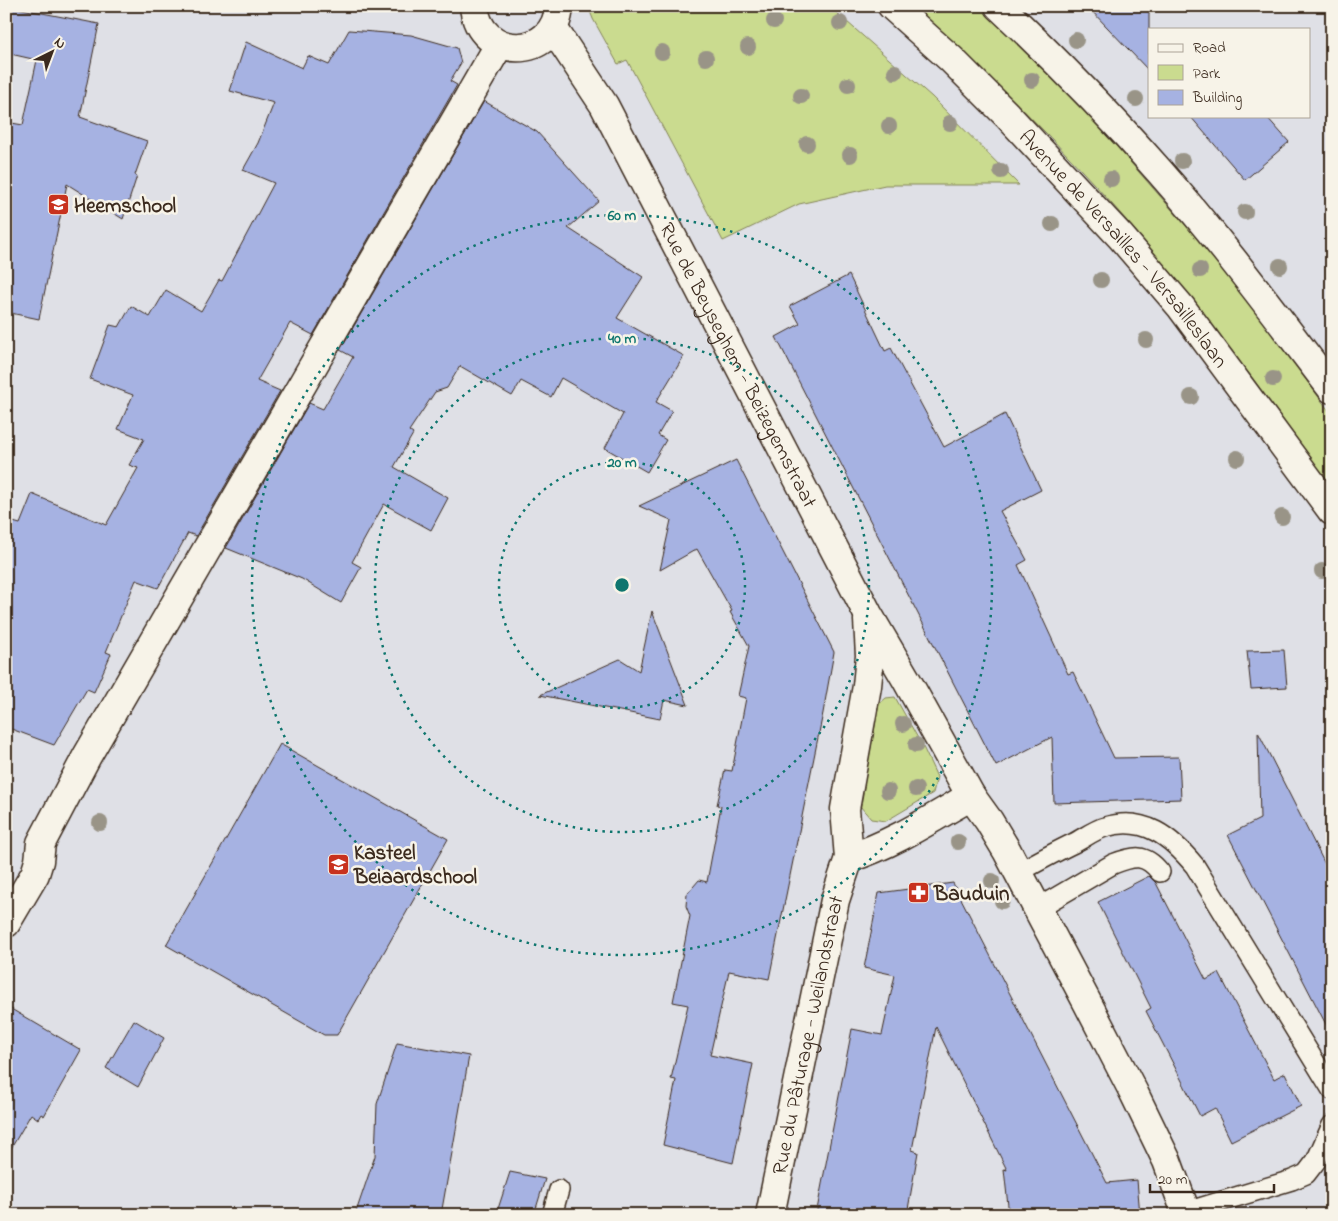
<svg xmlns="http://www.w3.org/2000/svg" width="1338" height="1221" font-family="'Indie Flower',sans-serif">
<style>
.green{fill:#cadb8f;stroke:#828256}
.building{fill:#a6b2e2;stroke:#3b2a1e}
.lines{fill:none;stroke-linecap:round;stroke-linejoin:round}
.service-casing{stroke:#3b2a1e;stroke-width:22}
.minor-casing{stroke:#3b2a1e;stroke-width:31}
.tertiary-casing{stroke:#3b2a1e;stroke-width:31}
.service{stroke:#f7f3e8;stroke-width:19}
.minor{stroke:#f7f3e8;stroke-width:28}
.tertiary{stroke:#f7f3e8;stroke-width:28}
.tree{fill:#999487}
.ring{fill:none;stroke:#0f766e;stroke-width:2.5;stroke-dasharray:2.5 5}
.labels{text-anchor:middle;stroke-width:5;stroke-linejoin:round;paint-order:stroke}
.poi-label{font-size:21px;font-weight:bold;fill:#3b2a1e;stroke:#f7f3e8;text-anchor:start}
.street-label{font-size:21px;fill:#3b2a1e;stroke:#f7f3e8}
.centre{fill:#0f766e;stroke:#f7f3e8;stroke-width:2.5}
.ring-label{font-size:15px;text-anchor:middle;font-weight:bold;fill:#0f766e;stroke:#f7f3e8;stroke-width:5;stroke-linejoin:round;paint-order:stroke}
</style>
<rect width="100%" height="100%" fill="#dfe0e6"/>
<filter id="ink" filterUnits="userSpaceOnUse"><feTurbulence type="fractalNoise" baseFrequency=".02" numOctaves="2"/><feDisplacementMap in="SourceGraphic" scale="10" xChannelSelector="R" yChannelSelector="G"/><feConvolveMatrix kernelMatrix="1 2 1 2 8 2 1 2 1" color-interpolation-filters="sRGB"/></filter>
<g filter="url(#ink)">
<path class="green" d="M588 6H829L932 97 1019 185H885L799 204 723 241 627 60 618 64 593 19Z
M914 6H978L1019 44 1089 115 1208 251 1256 312 1332 415V487C1266 396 1201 305 1127 221 1061 145 989 74 914 6Z
M895 697 924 749 937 777 933 793 886 821 871 819 860 806 879 704 886 698Z"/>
<path class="building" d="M6 6 99 24 80 117 147 141 135 175 137 176 123 219 67 184 39 319 6 312V122L23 125 37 60 6 53Z
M1087 6H1149V71Z
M349 30 411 35 457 48 461 63 450 81 457 85 313 335 290 323 257 381 280 391 196 536 188 533 158 588 136 580 106 652 111 654 94 692 87 689 54 745 6 727V540L13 522 20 524 32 494 106 525 138 468 129 465 144 439 118 429 133 395 90 379 110 325 119 327 131 306 150 317 166 290 201 311 219 280 222 281 274 183 243 170 258 143 274 103 230 91 246 42 302 68 308 56 329 65Z
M484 101 537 132 599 201 568 228 643 277 617 318 684 356 656 402 672 411 658 435 666 440 647 472 605 448 623 414 561 378 551 397 521 381 512 396 460 366 447 388 435 392 409 431 413 434 394 467 448 498 431 530 384 504 352 562 361 567 341 603 302 579 226 548 309 403 323 409 353 357 340 350Z
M1190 116H1266L1289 142 1245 180Z
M849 275 885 351 891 348 944 447 1005 414 1041 490 1000 511 1027 560 1018 565 1068 674 1073 672 1114 758 1179 757 1181 799 1054 803 1052 737 996 766 776 337 800 324 790 306Z
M736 460 834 652 823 713 769 979 729 971 710 1055 753 1064 733 1163 663 1145 676 1080 671 1079 688 1005 673 1002 690 916 686 906 687 894 699 880 707 882 721 806 717 805 725 770 732 771 746 698 738 696 749 646 730 612 732 611 697 549 660 570 671 520 639 506Z
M652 611 688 705 664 700 660 719 540 695 620 659 639 671Z
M1284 650 1287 687 1251 689 1247 651Z
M1258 732 1332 878V1036L1228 835 1260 819Z
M280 744 448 839 337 1035H324L166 945Z
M1149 876 1156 883 1206 980 1219 973 1274 1079 1285 1073 1301 1106 1231 1141 1215 1108 1200 1116 1146 1011 1151 1008 1098 902Z
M953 883 1107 1183 1137 1180 1140 1215H1009L1004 1169 1007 1170 936 1027 912 1150 918 1152 907 1215H816L852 1029 882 1035 895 975 864 968 879 893Z
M6 1006 81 1050 44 1116 41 1114 38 1119 31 1114 6 1157Z
M134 1020 164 1038 138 1087 106 1068Z
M397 1043 469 1056 441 1215H355L375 1156 377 1104Z
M510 1172 545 1179 534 1215H496Z"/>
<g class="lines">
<defs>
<path id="service" d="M1019 872C1037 862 1055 852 1074 843 1084 838 1094 830 1105 827 1144 815 1171 837 1195 866L1332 1090
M1038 908 1113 864C1134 856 1145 853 1160 872
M1186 1212 1292 1180 1306 1174 1316 1161 1332 1125
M552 1215 559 1190"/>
<path id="minor" d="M971 796 989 821 1007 851 1088 1004 1134 1093 1167 1161 1187 1215
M6 923 35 874 39 861 41 843 87 756 499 45"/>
<g id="tertiary">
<path d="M474 6C479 61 556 61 559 6"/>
<path id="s1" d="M892 6 951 59 1007 115 1121 237 1181 307 1332 511"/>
<path d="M999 6C1055 59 1109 114 1160 172 1221 241 1276 316 1332 389"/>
<path id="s2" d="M553 28 604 105 868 614 906 679 971 796C931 819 893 844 849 858"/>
<path id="s3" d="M770 1215 835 900 849 858 845 809 867 686 870 656 868 620"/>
</g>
</defs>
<use href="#service" class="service-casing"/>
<use href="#minor" class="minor-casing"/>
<use href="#tertiary" class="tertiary-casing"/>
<use href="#service" class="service"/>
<use href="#minor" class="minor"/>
<use href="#tertiary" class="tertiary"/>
</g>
<g class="tree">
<circle cx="774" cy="21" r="8"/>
<circle cx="840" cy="23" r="8"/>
<circle cx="1076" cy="40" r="8"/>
<circle cx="748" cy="47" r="8"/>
<circle cx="662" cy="52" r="8"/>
<circle cx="706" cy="58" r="8"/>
<circle cx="895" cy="72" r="8"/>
<circle cx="1032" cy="80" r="8"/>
<circle cx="848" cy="85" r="8"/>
<circle cx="801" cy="96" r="8"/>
<circle cx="1136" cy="99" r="8"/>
<circle cx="950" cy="123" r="8"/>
<circle cx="889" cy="126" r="8"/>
<circle cx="807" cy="144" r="8"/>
<circle cx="850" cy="155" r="8"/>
<circle cx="1182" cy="161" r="8"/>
<circle cx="1001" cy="171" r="8"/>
<circle cx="1111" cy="179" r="8"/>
<circle cx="1245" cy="212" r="8"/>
<circle cx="1052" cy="224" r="8"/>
<circle cx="1280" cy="266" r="8"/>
<circle cx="1200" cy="270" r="8"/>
<circle cx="1101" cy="280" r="8"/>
<circle cx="1146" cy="340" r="8"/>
<circle cx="1273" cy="379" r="8"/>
<circle cx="1191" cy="397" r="8"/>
<circle cx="1237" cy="458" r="8"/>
<circle cx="1282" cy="517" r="8"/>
<circle cx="1322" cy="571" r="8"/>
<circle cx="903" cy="724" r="8"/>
<circle cx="916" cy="745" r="8"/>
<circle cx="916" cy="789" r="8"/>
<circle cx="888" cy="791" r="8"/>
<circle cx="100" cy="823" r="8"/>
<circle cx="958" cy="842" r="8"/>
<circle cx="992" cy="881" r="8"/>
<circle cx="1002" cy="901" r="8"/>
</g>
</g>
<g class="ring">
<circle cx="622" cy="585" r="123"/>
<circle cx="622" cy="585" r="247"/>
<circle cx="622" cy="585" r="370"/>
</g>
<defs>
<symbol id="school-square" viewBox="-11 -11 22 22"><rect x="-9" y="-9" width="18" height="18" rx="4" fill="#c8321e" stroke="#f7f3e8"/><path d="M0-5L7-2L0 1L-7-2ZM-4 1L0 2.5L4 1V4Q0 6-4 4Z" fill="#fff"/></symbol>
<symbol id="pharmacy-square" viewBox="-11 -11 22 22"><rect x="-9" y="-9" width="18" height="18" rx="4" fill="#c8321e" stroke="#f7f3e8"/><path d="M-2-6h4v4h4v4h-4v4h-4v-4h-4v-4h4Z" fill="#fff"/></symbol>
</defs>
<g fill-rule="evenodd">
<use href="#school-square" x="46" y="192" width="25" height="25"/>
<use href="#school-square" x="326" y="852" width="25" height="25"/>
<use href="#pharmacy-square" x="906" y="880" width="25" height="25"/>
</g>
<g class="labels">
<g class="poi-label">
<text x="74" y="212">Heemschool</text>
<text x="354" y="859">Kasteel<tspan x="354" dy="24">Beiaardschool</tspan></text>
<text x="934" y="900">Bauduin</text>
</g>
<g class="street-label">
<text dy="7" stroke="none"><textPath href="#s1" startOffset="336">Avenue de Versailles - Versailleslaan</textPath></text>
<text dy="7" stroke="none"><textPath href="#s2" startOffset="385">Rue de Beyseghem - Beizegemstraat</textPath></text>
<text dy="7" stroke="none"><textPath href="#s3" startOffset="184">Rue du Pâturage - Weilandstraat</textPath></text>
</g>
</g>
<circle cx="622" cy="585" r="8" class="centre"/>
<g class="ring-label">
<text x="622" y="220">60 m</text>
<text x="622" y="343">40 m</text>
<text x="622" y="467">20 m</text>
</g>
<rect width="1338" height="1221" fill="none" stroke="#f7f3e8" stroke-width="25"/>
<rect x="12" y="12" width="1313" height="1196" fill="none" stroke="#3b2a1e" stroke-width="2" filter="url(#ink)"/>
<rect x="1148" y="28" width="162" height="90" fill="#f7f3e8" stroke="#aca397"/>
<rect x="1158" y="44" width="25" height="8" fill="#f7f3e8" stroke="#aca397"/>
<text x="1193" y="52" font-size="15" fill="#3b2a1e">Road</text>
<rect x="1158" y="65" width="25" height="15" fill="#cadb8f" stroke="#aca397"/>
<text x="1193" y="78" font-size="15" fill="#3b2a1e">Park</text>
<rect x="1158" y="90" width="25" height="15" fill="#a6b2e2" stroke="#aca397"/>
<text x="1193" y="102" font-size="15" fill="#3b2a1e">Building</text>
<g transform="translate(52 52) rotate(42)" stroke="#f7f3e8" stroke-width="4" paint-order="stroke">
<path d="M0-4L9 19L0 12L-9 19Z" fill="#3b2a1e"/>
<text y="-8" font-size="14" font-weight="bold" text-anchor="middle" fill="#3b2a1e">N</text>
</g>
<path d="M1150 1184v8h124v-8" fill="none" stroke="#3b2a1e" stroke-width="2.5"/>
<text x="1158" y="1184" font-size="15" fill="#3b2a1e" stroke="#f7f3e8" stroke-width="4" paint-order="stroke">20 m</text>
</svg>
